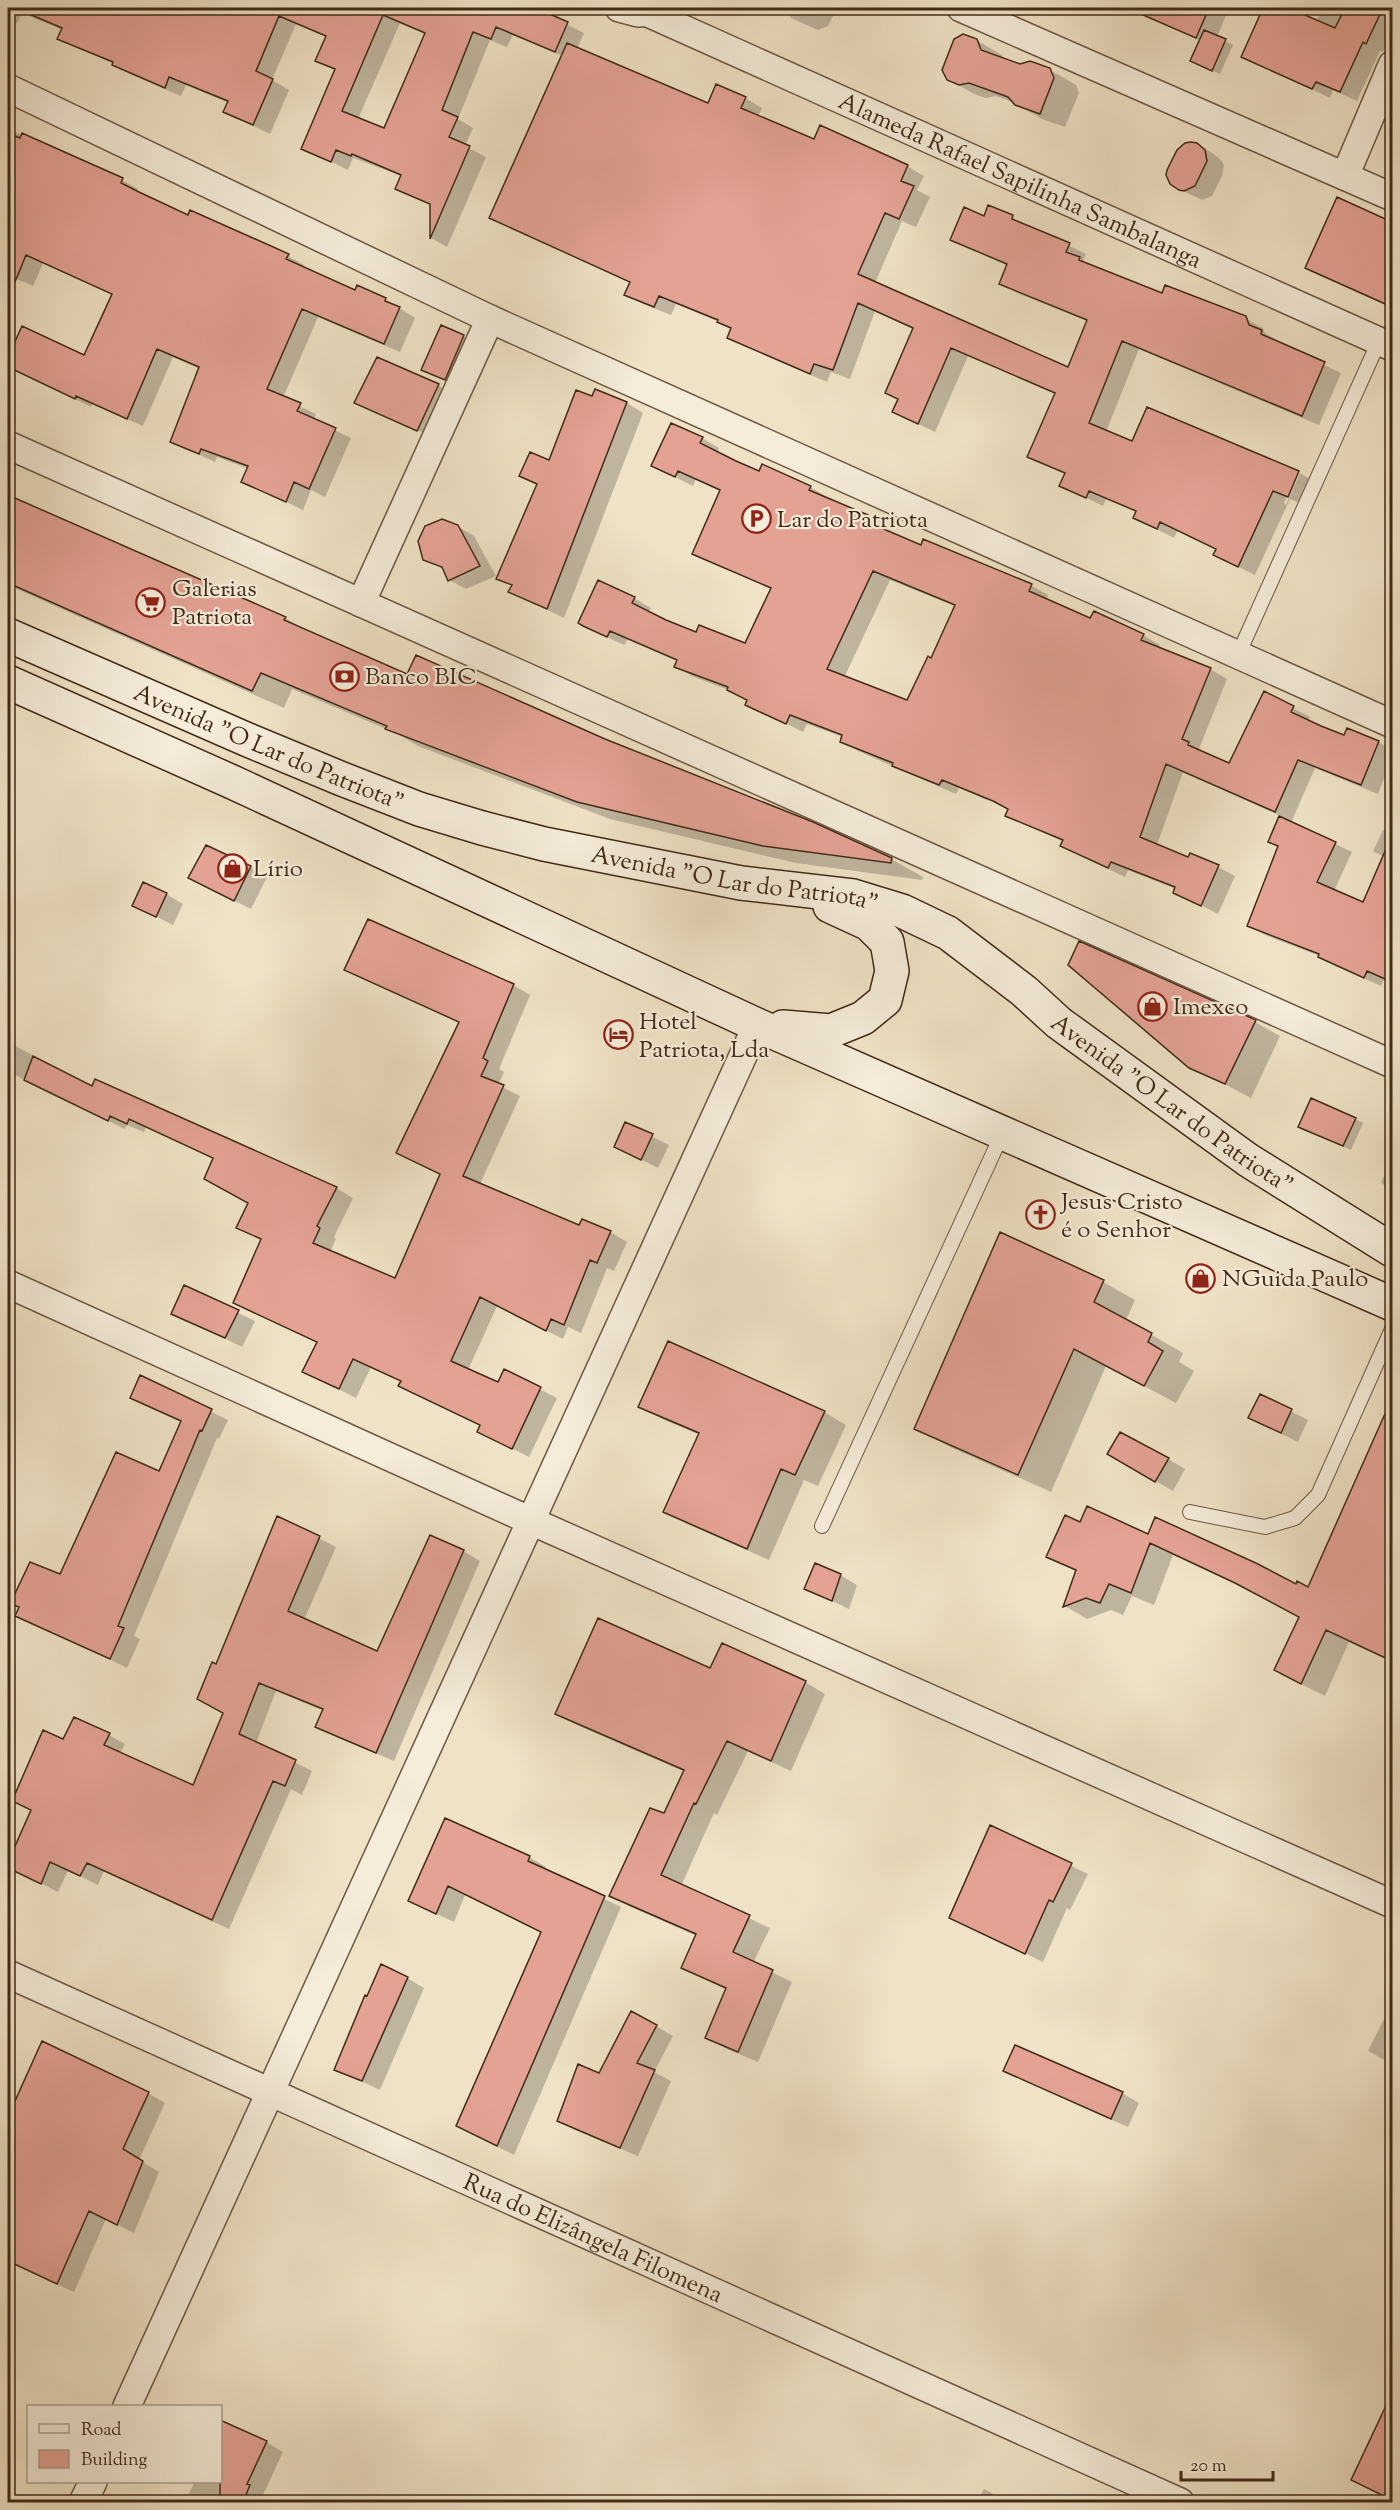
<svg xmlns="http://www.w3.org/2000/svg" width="1400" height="2510" font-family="'Sorts Mill Goudy',serif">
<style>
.shadow{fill:#0003;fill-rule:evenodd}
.building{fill:#e4a295;stroke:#412b17;stroke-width:1.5;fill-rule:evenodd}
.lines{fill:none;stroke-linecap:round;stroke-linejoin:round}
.service-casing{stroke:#6c5943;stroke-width:16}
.minor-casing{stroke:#6c5943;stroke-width:30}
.secondary-casing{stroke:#412b17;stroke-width:36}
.service{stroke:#f5ecda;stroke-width:14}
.minor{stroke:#f5ecda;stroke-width:27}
.secondary{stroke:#f5ecda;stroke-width:33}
.labels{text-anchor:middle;stroke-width:4.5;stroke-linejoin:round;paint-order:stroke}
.street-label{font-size:24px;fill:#412b17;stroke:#f5ecda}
.poi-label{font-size:24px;fill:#412b17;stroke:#f5ecda;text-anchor:start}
</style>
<rect width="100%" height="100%" fill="#efe2c6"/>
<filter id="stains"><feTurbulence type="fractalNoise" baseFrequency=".00333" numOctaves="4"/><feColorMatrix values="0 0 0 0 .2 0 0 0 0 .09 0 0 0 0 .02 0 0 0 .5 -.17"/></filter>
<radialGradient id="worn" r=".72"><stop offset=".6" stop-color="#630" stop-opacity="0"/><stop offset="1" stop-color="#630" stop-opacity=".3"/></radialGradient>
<path class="shadow" d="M8 8H533L584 33 577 49 709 105 745 98 762 108 758 117 815 141 907 166 924 176 917 190 930 197 916 227 902 221 875 283 1068 369 1088 321 1017 293 1001 283 1008 266 952 240 985 218 989 207 1086 254 1083 261 1096 269 1162 295 1245 318 1262 328 1265 333 1278 341 1277 343 1341 373 1319 425 1139 349 1106 432 1133 443 1297 472 1284 503 1286 505 1300 473 1315 482 1305 505 1290 499 1255 575 1215 555 1217 550 1178 530 1174 538 1134 518 1137 512 1106 499 1103 506 1061 485 1066 474 1029 456 1056 394 968 356 935 432 894 412 900 400 914 329 875 311 850 379 831 372 827 382 746 347 729 337 733 329 722 323 676 304 671 315 643 304 626 294 631 283 490 217 563 56 513 35 507 47 490 40 458 119 473 128 465 146 486 157 447 247 431 238V205L397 188 402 176 353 158 348 170 303 148 336 71 317 60 327 37 296 24 272 80 289 90 270 134 225 112 229 103 186 85 181 96 130 74 114 64 59 39 63 30 22 13 17 23 8 18ZM400 23 426 34 385 130 358 119Z
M785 8H837L828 26 818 30 791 18Z
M1121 8H1229L1217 37 1233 45 1220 74 1200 65 1201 41 1179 31 1163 22 1164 20 1136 8 1133 13Z
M1265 8H1286L1316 21 1323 8H1392V32L1383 52 1380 51 1357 101 1333 90 1330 98 1243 56Z
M976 40 1002 55 1004 60 1020 66 1050 70 1076 85 1079 93 1065 127 1042 119 1015 103 996 96 986 98 974 94 948 79Z
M8 129 122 180 138 189 136 193 189 217 191 212 288 256 304 265 302 268 356 292 385 299 415 318 400 352 318 317 283 398 316 414 313 420 351 438 325 497 311 490 303 510 243 481 249 469 217 457 215 462 171 442 200 369 173 357 143 426 92 404 91 407 8 366V360L23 328 85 357 113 295 43 263 33 286 12 277 8 288Z
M1196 144 1214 154 1222 161 1224 166 1222 176 1212 196 1202 200 1175 187Z
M1338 199 1392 223V308L1307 267Z
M463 336 480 346 462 388 423 369Z
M438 385 446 390 426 434 364 407Z
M596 391 627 403 643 413 564 618 510 592 513 586 498 578 538 485 521 475 549 462Z
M702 438 719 448 717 453 760 473 763 466 810 487 827 497 826 499 884 526 882 530 922 547 924 541 1032 586 1048 595 1046 600 1091 620 1143 635 1160 645 1158 649 1210 669 1227 679 1199 749 1230 765 1264 693 1310 717 1308 722 1345 737 1378 742 1392 750V758L1378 794 1315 768 1291 823 1352 852 1334 891 1363 904 1384 857 1373 851 1383 830 1392 834V983L1384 979 1381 986 1336 966 1320 956 1265 935 1249 926 1279 847 1270 841 1281 816 1183 772 1157 845 1188 859 1218 867 1235 876 1218 914 1175 892 1176 889 1128 870 1125 877 1079 855 1064 842 1007 815 1010 810 987 796 986 799 989 801 959 788 956 794 858 751 841 741 843 737 807 724 803 732 747 704 749 700 731 691 692 676 676 667 678 661 628 639 624 645 596 632 634 598 651 608 648 613 697 634 746 644 772 589 694 553 721 491 696 479 693 486 653 466ZM890 580 955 606 931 660 908 702 844 678Z
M8 496 285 618 313 634 408 676 605 740 891 859 923 877 922 880 796 863 610 819 418 746 398 734 292 689 284 708 8 585Z
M457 526 474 536 496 576 466 589 449 580 445 570 424 559Z
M250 867 267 877 251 909 207 887Z
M166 894 183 904 173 925 134 905Z
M346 970 513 985 530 995 499 1069 504 1072 498 1085 520 1096 480 1184 580 1227 610 1232 627 1242 614 1271 607 1268 581 1333 568 1327 563 1339 497 1306 468 1370 499 1384 504 1371 557 1398 529 1457 478 1431 481 1426 417 1395 402 1382 371 1367 356 1398 304 1371 318 1343 235 1302 262 1240 238 1227 249 1203 214 1159 146 1127 144 1132 127 1125 125 1129 9 1072 8 1076V1042L93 1088 336 1188 353 1198 334 1237 336 1239 330 1252 396 1280 441 1175 398 1153 460 1023Z
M1255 1022 1280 1036 1251 1098 1190 1066Z
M1355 1119 1363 1123 1351 1150 1308 1131Z
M626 1124 669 1145 658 1168 616 1147Z
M1392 1158V1190L1381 1183Z
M1103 1282 1135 1300 1126 1320 1183 1353 1179 1362 1194 1371 1176 1403 1106 1366 1051 1492 948 1446 916 1428Z
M185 1287 255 1321 242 1347 173 1313Z
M140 1377 228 1420 219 1439 217 1438 134 1636 140 1639 127 1668 17 1615 61 1576 160 1473 182 1422 131 1397Z
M1261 1396 1308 1420 1298 1442 1250 1418Z
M1392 1403V1662L1349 1642 1325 1696 1299 1683 1300 1617 1260 1595 1173 1555 1154 1605 1132 1596 1123 1615 1111 1610 1087 1619 1065 1606 1077 1572 1048 1556 1081 1524 1149 1536 1309 1589Z
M640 1406 824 1412 846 1425 818 1486 804 1480 769 1560 687 1524 665 1511 700 1435 662 1419Z
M1109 1454 1168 1459 1185 1469 1173 1491Z
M278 1518 336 1547 304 1620 378 1653 463 1551 480 1561 394 1761 334 1736 317 1727 324 1711 276 1691 256 1743 312 1771 302 1795 291 1789 229 1929 104 1871 98 1885 68 1870 58 1892 8 1866 64 1741 109 1735 125 1744 120 1754 193 1788 225 1713 216 1666Z
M840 1575 857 1585 849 1609 805 1588Z
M711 1670 805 1682 825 1694 791 1771 748 1751 717 1815 714 1813 681 1886 770 1928 753 1963 792 1982 758 2062 727 2049 707 2038 727 1990 683 1968 697 1936 631 1907 611 1896 664 1815 685 1772 577 1725 557 1713Z
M445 1820 529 1857 546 1867 545 1870 621 1907 514 2155 475 2135 542 1933 465 1895 454 1922 410 1901Z
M991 1827 1088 1874 1070 1910 1067 1908 1043 1962 951 1918Z
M407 1978 424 1988 380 2090 336 2069Z
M1392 2003V2064L1368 2051Z
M656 2026 673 2036 654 2072 671 2081 638 2156 575 2130 559 2121 600 2075Z
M1005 2071 1122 2093 1139 2103 1128 2127 1022 2080Z
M148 2093 165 2103 139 2160 159 2172 134 2233 106 2219 74 2292 8 2262V2099L15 2103Z
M1377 2430 1392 2437V2500L1370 2489Z
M266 2442 283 2452 263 2495 266 2496 264 2502H185L194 2483 192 2482H220Z
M984 2489 1008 2502H977Z"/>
<path class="building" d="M15 8H536L568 22 555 52 496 27 491 39 473 32 442 110 458 117 449 137 470 146 430 239V204L395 189 401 175 352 154 351 156 336 150 331 162 301 149 335 69 315 61 326 36 279 16 256 71 273 79 253 125 223 112 228 101 169 77 165 88 112 65 113 62 57 39 62 28ZM383 15 425 33 384 128 342 111Z
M1127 8H1209L1196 38Z
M1263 8H1289L1335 28 1345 8H1383L1366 44 1363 42 1340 92 1316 82 1312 89 1241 57Z
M1204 30 1226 39 1212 71 1190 61Z
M963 34 977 39 981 50 1020 64 1030 61 1050 68 1054 78 1040 114 1015 105 1008 97 969 83 959 85 947 80 942 70 954 39Z
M567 43 708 103 716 84 746 97 741 108 814 139 820 125 908 165 901 181 914 186 899 219 885 213 858 274 1068 367 1087 320 999 284 1007 264 950 240 964 207 984 216 988 205 1013 215 1012 219 1070 243 1066 252 1080 257 1079 260 1162 293 1165 285 1246 316 1249 325 1262 330 1261 334 1325 362 1302 416 1122 341 1089 423 1132 441 1147 407 1299 471 1288 497 1273 491 1238 567 1213 555 1216 549 1160 522 1157 529 1133 518 1136 511 1089 491 1086 498 1059 486 1065 473 1027 457 1055 393 951 348 918 424 892 412 898 399 885 393 913 328 858 303 833 370 814 364 810 374 727 338 731 328 717 322 718 320 659 296 654 307 624 295 630 282 489 218Z
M8 133 20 138 22 133 69 154 123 178 121 183 139 192 188 215 190 210 289 254 286 259 355 290 357 285 386 298 385 301 400 307 384 344 302 309 267 389 301 403 297 411 336 428 309 489 294 482 286 502 241 482 248 466 201 449 199 454 170 442 199 367 157 349 127 419 76 396 75 399 8 367V357L22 326 84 355 112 294 26 255 8 299Z
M1191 142 1197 143 1205 150 1207 161 1195 186 1184 191 1179 190 1170 184 1166 175 1167 170 1177 150 1185 143Z
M1337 197 1392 222V307L1305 268Z
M441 325 464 335 445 380 421 370Z
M377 357 439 384 417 431 354 403Z
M595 389 627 402 547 609 508 592 512 585 496 579 537 484 519 476 530 452 549 460 576 390 592 396Z
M671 423 703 437 700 443 736 461 759 471 762 464 811 486 809 490 868 515 865 521 921 545 923 539 1032 584 1029 591 1090 618 1094 611 1144 634 1141 640 1211 668 1182 739 1189 742 1188 745 1229 763 1264 691 1294 706 1291 712 1321 726 1344 735 1347 728 1379 741 1361 785 1298 760 1275 812 1166 764 1140 837 1188 857 1190 853 1219 865 1201 906 1173 893 1175 887 1111 862 1108 868 1060 846 1063 840 1005 816 1008 809 993 801 942 780 939 785 892 766 893 763 840 742 842 735 790 715 786 724 745 705 747 700 727 690 728 687 674 667 677 660 610 631 607 637 583 626 578 623 598 580 635 597 632 603 666 620 696 632 699 625 745 643 771 588 692 554 720 490 678 471 675 477 651 466ZM873 571 955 605 931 658 928 656 907 700 827 669Z
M8 495 286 617 284 620 407 674 416 655 605 739 813 822 892 858 891 863 763 846 577 802 385 729 387 726 261 673 252 691 8 583Z
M442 519 458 525 480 566 448 581 442 567 423 560 418 541 425 526Z
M1279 816 1336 842 1317 882 1363 902 1392 835V982L1367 971 1364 978 1318 957 1319 954 1247 926 1278 846 1268 842Z
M206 845 251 866 234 901 188 878Z
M143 882 167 893 156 917 132 906Z
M368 919 514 984 483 1058 488 1061 481 1076 504 1085 463 1176 579 1225 582 1219 611 1231 597 1263 590 1260 564 1325 551 1319 546 1331 480 1297 451 1361 498 1382 504 1369 541 1387 512 1449 477 1432 480 1425 398 1386 401 1381 353 1359 339 1389 302 1372 317 1342 233 1303 261 1239 236 1228 248 1203 204 1179 213 1158 129 1119 127 1124 110 1116 108 1121 24 1080 33 1056 92 1086 95 1079 337 1187 317 1226 320 1228 313 1243 395 1278 440 1174 396 1153 459 1022 344 970Z
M1079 941 1256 1020 1225 1084 1189 1068 1068 965Z
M1311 1098 1356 1118 1343 1146 1298 1127Z
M625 1122 653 1134 641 1160 614 1147Z
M1000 1232 1104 1280 1094 1302 1152 1333 1148 1342 1163 1351 1144 1386 1074 1349 1018 1475 914 1429Z
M184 1285 239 1310 225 1338 171 1314Z
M668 1341 825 1411 795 1475 781 1469 747 1549 663 1512 699 1433 638 1407Z
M140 1375 212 1409 202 1431 200 1430 118 1626 124 1628 110 1659 15 1616 19 1607 10 1604 30 1562 60 1574 116 1452 159 1471 181 1421 130 1398Z
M1260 1394 1292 1409 1281 1433 1248 1418Z
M1392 1398V1661L1326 1630 1301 1684 1274 1670 1299 1617 1235 1583 1150 1543 1131 1593 1109 1584 1100 1603 1086 1598 1063 1607 1076 1570 1046 1557 1065 1515 1080 1522 1087 1506 1148 1534 1155 1517 1258 1564 1296 1584 1297 1581 1308 1587Z
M1120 1432 1169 1458 1155 1482 1107 1454Z
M277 1516 320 1536 288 1611 377 1651 430 1535 464 1550 376 1753 315 1727 323 1709 259 1683 239 1734 296 1760 285 1786 273 1781 212 1920 87 1863 80 1876 50 1862 41 1884 8 1868V1862L31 1810 12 1801 43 1730 63 1739 74 1717 110 1733 104 1745 193 1785 223 1713 197 1699 212 1662 216 1664Z
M815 1563 841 1574 832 1601 804 1589Z
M598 1618 710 1668 722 1643 806 1681 771 1761 727 1741 696 1804 694 1803 661 1875 750 1915 733 1952 773 1970 738 2052 705 2038 726 1988 681 1968 696 1934 609 1896 650 1808 664 1813 684 1770 555 1714Z
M445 1818 530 1856 528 1861 605 1896 497 2146 456 2126 541 1932 448 1886 436 1914 408 1901Z
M990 1825 1072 1863 1053 1902 1049 1900 1025 1954 949 1918Z
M381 1964 408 1977 362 2081 334 2070 365 1995 367 1996Z
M631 2011 657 2025 637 2063 655 2070 620 2148 557 2121 578 2064 599 2073Z
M42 2041 149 2092 123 2149 143 2161 117 2225 89 2211 57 2284 8 2261V2097L15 2101Z
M1015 2045 1123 2092 1111 2119 1003 2071Z
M1392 2393V2500L1351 2480Z
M220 2420 267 2441 247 2484 250 2485 243 2502H220Z"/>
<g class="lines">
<defs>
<path id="service" d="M1238 655 1379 341
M1190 1512 1265 1527 1295 1518 1318 1495 1392 1329
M822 1526 1003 1132"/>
<g id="minor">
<path d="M619 8 638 13 665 11"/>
<path d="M961 8 1392 197"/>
<path id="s1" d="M648 13 1392 347"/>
<path d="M8 88 490 319 1392 724"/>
<path d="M1345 176 1392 65"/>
<path d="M8 445 1392 1064"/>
<path d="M361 603 490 319"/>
<path d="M8 1284 531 1521 1392 1904"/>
<path id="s2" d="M8 1974 1180 2502"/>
<path d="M127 2406 757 1025"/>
<path d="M83 2502 93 2482"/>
</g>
<g id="secondary">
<path id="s3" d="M8 635 248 740 342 779 419 809 482 828 544 844 741 883 853 896 902 911 948 933 1024 991 1059 1023 1248 1160 1392 1250"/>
<path d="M8 682 230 781 757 1025 1392 1304"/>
<path d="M783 1027 831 1031 863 1018 885 1000 892 971 887 942 869 924 830 906"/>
</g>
</defs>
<use href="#service" class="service-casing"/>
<use href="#minor" class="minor-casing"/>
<use href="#secondary" class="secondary-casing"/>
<use href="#service" class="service"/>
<use href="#minor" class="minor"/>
<use href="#secondary" class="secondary"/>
</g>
<defs>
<symbol id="parking-ring" viewBox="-11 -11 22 22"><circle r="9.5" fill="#f5ecda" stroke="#8f2418" stroke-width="1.5"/><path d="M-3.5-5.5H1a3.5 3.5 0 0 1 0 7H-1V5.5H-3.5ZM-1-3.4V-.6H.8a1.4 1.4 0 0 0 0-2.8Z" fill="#8f2418"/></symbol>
<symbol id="supermarket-ring" viewBox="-11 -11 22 22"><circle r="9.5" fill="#f5ecda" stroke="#8f2418" stroke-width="1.5"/><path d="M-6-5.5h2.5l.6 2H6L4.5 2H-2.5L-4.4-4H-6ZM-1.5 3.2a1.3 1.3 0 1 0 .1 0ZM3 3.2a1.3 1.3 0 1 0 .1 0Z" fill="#8f2418"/></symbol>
<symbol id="bank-ring" viewBox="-11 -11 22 22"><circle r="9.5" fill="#f5ecda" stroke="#8f2418" stroke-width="1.5"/><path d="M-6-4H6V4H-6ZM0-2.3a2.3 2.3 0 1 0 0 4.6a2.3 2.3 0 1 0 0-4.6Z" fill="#8f2418"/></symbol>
<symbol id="shop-ring" viewBox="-11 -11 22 22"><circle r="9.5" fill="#f5ecda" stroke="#8f2418" stroke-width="1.5"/><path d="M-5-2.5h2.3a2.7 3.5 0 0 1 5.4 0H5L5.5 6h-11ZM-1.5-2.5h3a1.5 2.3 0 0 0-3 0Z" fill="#8f2418"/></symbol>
<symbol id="hotel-ring" viewBox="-11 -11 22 22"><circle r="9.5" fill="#f5ecda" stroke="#8f2418" stroke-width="1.5"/><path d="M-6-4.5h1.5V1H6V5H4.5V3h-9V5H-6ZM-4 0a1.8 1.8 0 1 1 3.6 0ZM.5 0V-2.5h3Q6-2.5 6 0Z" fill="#8f2418"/></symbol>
<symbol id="church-ring" viewBox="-11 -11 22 22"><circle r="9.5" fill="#f5ecda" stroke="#8f2418" stroke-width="1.5"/><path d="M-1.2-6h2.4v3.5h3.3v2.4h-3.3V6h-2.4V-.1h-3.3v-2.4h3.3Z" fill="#8f2418"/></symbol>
</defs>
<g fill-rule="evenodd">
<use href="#parking-ring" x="740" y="502" width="33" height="33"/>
<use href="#supermarket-ring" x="134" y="586" width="33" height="33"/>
<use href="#bank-ring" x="328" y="660" width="33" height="33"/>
<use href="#shop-ring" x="216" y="852" width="33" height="33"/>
<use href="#shop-ring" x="1136" y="990" width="33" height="33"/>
<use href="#hotel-ring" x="602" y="1018" width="33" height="33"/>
<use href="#church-ring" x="1024" y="1198" width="33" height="33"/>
<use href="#shop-ring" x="1184" y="1262" width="33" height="33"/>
</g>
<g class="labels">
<g class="street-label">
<text dy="8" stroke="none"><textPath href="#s1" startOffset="408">Alameda Rafael Sapilinha Sambalanga</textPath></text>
<text dy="8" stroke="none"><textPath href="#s3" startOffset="284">Avenida "O Lar do Patriota"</textPath></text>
<text dy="8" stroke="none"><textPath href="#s3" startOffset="770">Avenida "O Lar do Patriota"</textPath></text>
<text dy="8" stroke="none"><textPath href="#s3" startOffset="1274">Avenida "O Lar do Patriota"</textPath></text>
<text dy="8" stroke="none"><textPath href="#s2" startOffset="642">Rua do Elizângela Filomena</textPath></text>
</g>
<g class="poi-label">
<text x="777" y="527">Lar do Patriota</text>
<text x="172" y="596">Galerias<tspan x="172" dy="28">Patriota</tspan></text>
<text x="365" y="684">Banco BIC</text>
<text x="253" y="876">Lírio</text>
<text x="1173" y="1014">Imexco</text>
<text x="639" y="1029">Hotel<tspan x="639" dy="28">Patriota, Lda</tspan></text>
<text x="1061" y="1209">Jesus Cristo<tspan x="1061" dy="28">é o Senhor</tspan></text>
<text x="1222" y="1286">NGuida Paulo</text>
</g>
</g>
<rect width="1400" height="2510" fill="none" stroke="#efe2c6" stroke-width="30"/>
<rect x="9" y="9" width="1382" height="2492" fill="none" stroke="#412b17" stroke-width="3"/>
<rect x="15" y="15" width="1370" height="2480" fill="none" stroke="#412b17" stroke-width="1.5"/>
<rect x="27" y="2405" width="195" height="78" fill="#f5ecda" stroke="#ad9f8c" stroke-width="1.5"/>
<rect x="39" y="2424" width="30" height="9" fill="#f5ecda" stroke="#ad9f8c" stroke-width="1.5"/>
<text x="81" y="2435" font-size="18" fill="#412b17">Road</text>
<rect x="39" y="2450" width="30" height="18" fill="#e4a295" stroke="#ad9f8c" stroke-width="1.5"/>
<text x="81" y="2465" font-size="18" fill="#412b17">Building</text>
<path d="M1181 2471v9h92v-9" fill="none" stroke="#412b17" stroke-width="3"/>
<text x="1190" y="2471" font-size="18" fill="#412b17" stroke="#f5ecda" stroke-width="4.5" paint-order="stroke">20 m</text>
<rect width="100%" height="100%" filter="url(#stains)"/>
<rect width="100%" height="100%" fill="url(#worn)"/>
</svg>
